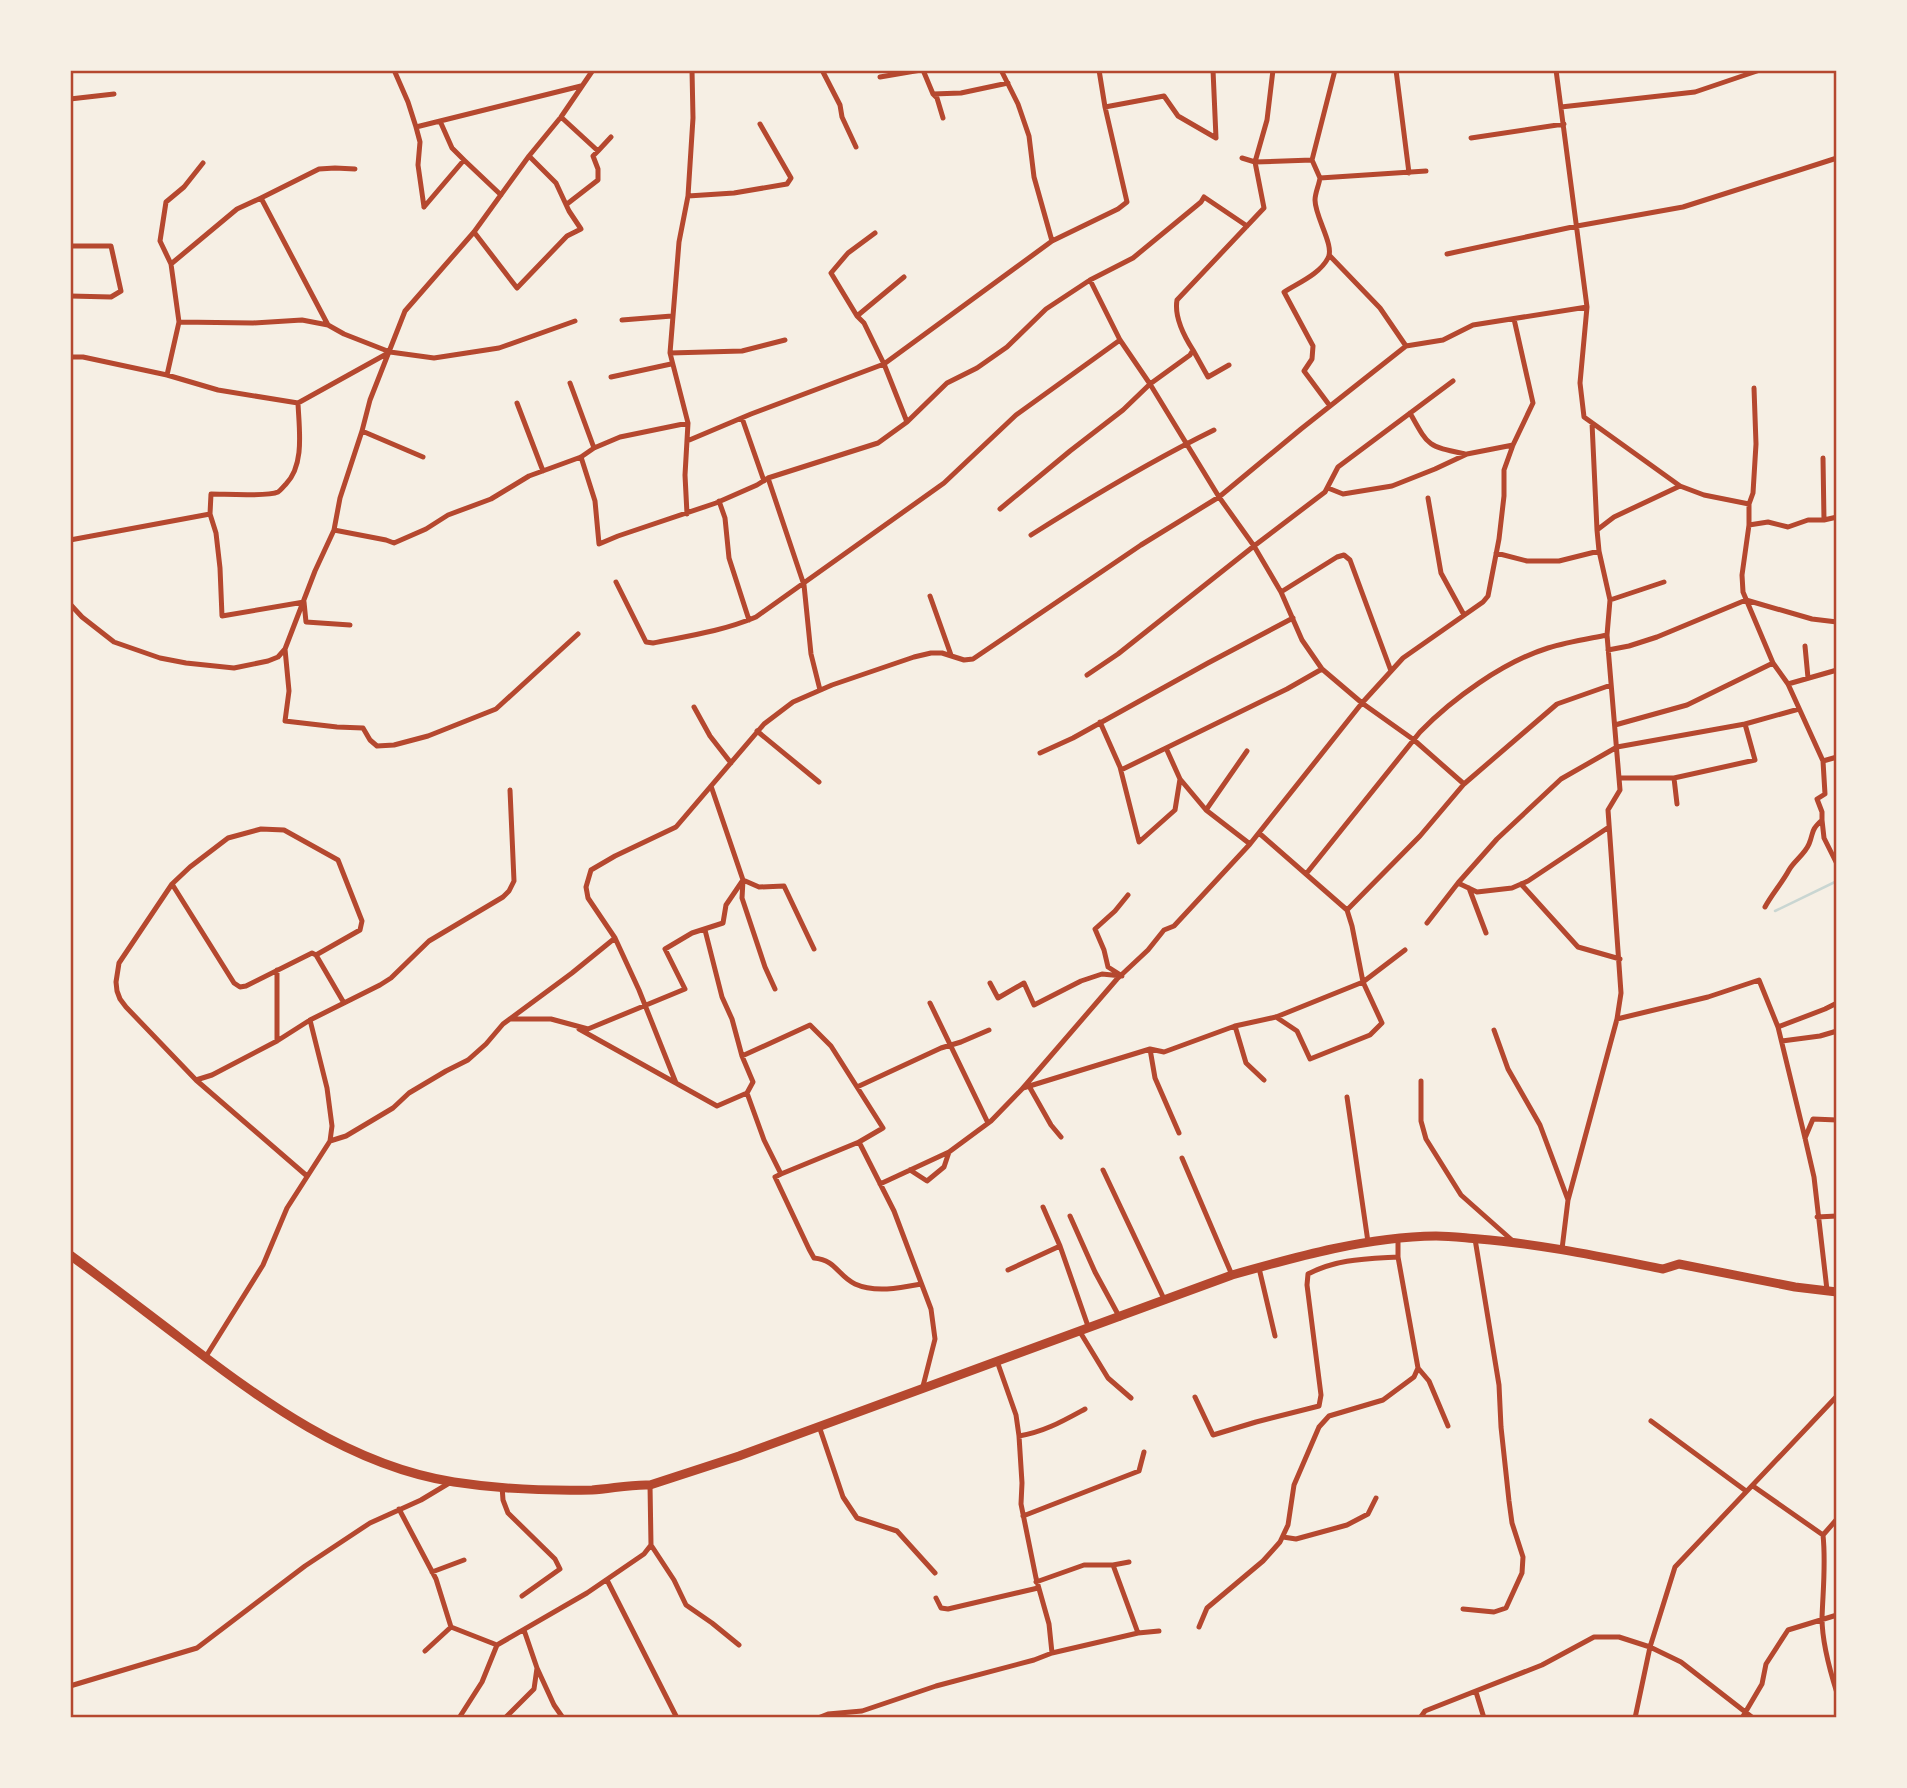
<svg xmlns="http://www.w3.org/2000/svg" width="1907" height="1788" font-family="'IBM Plex Sans',sans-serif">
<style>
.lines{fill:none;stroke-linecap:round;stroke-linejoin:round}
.stream{stroke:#c9d6d2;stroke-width:2.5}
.minor{stroke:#b5482f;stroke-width:5}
.primary{stroke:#b5482f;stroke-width:9}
.neatline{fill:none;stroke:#b5482f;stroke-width:2.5}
</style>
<rect width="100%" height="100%" fill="#f6efe4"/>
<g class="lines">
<path class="stream" d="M1775 911 1837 881"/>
<path class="minor" d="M394 70 408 102 416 127 581 86
M822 70 840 105 842 117 856 147
M923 70 933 94 937 98 943 118
M1001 70 1018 104 1029 136 1034 177 1052 241
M1213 70 1216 138
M1396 70 1409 173
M1556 70 1587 307 1580 383 1584 417 1680 486 1704 495 1749 504
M880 77 921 70
M933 94 961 93 1008 83
M70 99 114 94
M1105 107 1164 96 1178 116 1216 138
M1561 107 1695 92 1760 70
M561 117 598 151 611 137
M440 121 452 148 464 160
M416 127 420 142 418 165 424 207
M1471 138 1564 124
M1242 158 1255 162 1312 160 1320 178 1426 171
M1312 160 1335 70
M1320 178C1319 185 1315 193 1315 200 1315 217 1335 246 1328 258 1320 274 1298 283 1284 292L1313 346 1312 359 1304 371 1330 406
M688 196 734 193 787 184 791 178 760 124
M261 198 319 169 335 168 355 169
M567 204 598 180V169L593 156 598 151
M424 207 464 160 501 195
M474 232 517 288 567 236 581 229 569 211 556 183 529 156
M875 233 848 253 831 273 857 316 864 323 884 364 907 422
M70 246H111L121 291 111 297 70 296
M1447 254 1577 226 1683 207 1837 158
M1330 256 1380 308 1406 346
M171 264 237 209 261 198 328 325
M1090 280 1120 340 1150 384 1219 497 1254 546 1281 592 1302 640 1322 669 1362 703 1414 740 1464 784
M857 316 904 277
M622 320 672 316
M179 322 171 264 160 241 166 202 184 187 203 163
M1193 350 1208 377 1229 365
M670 353 742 351 785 340
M70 357H83L167 375 179 322 253 323 302 320 328 325 344 334 390 352 434 358 499 348 575 321
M167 375 218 390 298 403 390 352
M611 377 671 364
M570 383 594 448
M1754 388 1756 444 1753 493 1749 504V525L1742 575 1743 592 1773 663 1788 684 1823 761 1837 757
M298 403C299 429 305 464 286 484 285 485 280 491 278 492 267 497 225 494 211 494L210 514 216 533 220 568 222 616 304 602 306 622 350 625
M517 403 543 471
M1410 413C1429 447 1427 446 1465 454
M742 418 764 481
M1592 423 1597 530
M362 431 423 457
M687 441 751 414 884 364 1052 241 1118 209 1127 202 1105 107 1099 70
M581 457 595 501 599 544 618 536 716 503 757 485 768 478 878 443 907 422 947 383 977 368 1007 347 1046 309 1090 280 1133 258 1201 202 1204 197 1247 226
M1823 458 1824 520
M768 478 804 585 811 654 820 690
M1328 488 1343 494 1392 486 1435 469 1467 454 1513 445
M1428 498 1441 573 1464 615
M719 501 725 518 729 558 749 620
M1000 509 1070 451 1123 410 1150 384 1190 355 1193 350C1184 336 1174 317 1177 300L1264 208 1255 162 1267 120 1273 70
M687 514 685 475 688 423 670 353 679 242 688 196 693 118 692 70
M1749 525 1768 522 1788 527 1808 520H1824L1837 517
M334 530 386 540 394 543 426 529 448 515 491 499 529 476 581 457 594 448 620 437 688 423
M1031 535C1091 497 1151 461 1214 430
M70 540 210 514
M1496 553 1527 561H1559L1599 551
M616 582 646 642 653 643C688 636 723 631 756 617L944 483 1016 415 1120 340
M1281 592 1337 557 1344 555 1350 560 1391 671
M930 596 951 655
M1610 600 1664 582
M70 604 82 617 114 642 160 658 186 663 234 668 268 661 278 657 285 649 315 571 334 530 340 498 362 431 370 400 405 311 474 232 529 156 561 117 593 70
M1805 646 1808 678
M285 649 289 691 285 721 337 727 363 728 370 740 377 746 394 745 428 736 496 709 578 634
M1608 650 1629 646 1657 637 1746 600 1812 619 1837 622
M1087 675 1118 654 1254 546 1325 492 1338 467 1453 381
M1788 684 1837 670
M694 707 710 736 731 763
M1100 722 1120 767 1139 842 1175 810 1180 779
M1745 724 1799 709
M1615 725 1687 705 1773 663
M757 731 819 782
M1166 748 1180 779 1206 810
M1247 751 1206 810 1250 844
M1040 753 1073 738 1208 663 1293 618
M1121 770 1287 689 1322 669
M1674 778 1677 804
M1822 820 1824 838 1837 864
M1306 874 1420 732C1452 699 1503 662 1548 648 1567 642 1587 639 1607 635
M1458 883 1477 892 1512 888 1528 881 1609 827
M172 884 234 983 240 987 246 986 312 953 316 955 344 1003
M1521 884 1578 947 1620 959
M1469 888 1486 933
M1765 907C1772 894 1782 883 1789 870 1794 861 1805 854 1809 844 1814 832 1810 831 1822 820V812L1817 799 1825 794 1823 761
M1347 910 1420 836 1464 784 1557 704 1611 685
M1427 923 1458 883 1497 839 1561 779 1617 747 1745 724 1755 760 1674 778H1619
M615 938 639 990 676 1083
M277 970V1041
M1119 974 1108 967 1104 950 1095 929 1115 911 1128 895
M990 983 998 998 1024 983 1034 1005 1081 981 1102 974 1122 976
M775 989 765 967 742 898 743 880 759 887 784 886 814 949
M930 1003 988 1123
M1276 1017 1297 1031 1310 1059 1370 1035 1382 1023 1363 982 1405 950
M510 1019H551L588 1029 685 989 665 949 692 933 723 923 726 905 743 880 711 786
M1617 1019 1708 997 1759 980 1778 1027 1805 1138 1814 1177 1827 1290
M1235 1026 1246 1063 1264 1080
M1778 1027 1825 1009 1837 1003
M579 1029 717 1106 747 1093 753 1082 742 1056 732 1019 722 997 705 930
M1494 1030 1508 1069 1540 1125 1568 1200
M1782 1041 1820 1036 1837 1031
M1150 1049 1155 1078 1179 1133
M742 1056 810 1025 831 1046 883 1128 859 1142
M196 1080 212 1075 277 1041 310 1020 380 985 391 978 429 941 503 897 509 891 514 881 510 790
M1421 1081V1121L1426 1139 1461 1195 1514 1242
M1029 1086 1051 1125 1061 1137
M857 1087 941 1048 961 1042 989 1030
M1023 1088 1150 1049 1164 1052 1235 1026 1276 1017 1363 982 1352 926 1347 910 1259 833
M747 1093 764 1140 781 1174 859 1142 894 1211 931 1309 935 1339 922 1390
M1347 1097 1368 1242
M1805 1138 1813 1119 1837 1120
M330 1141 346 1136 393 1108 409 1093 446 1071 468 1060 486 1044 503 1024 572 973 615 938 588 898 586 887 591 870 615 856 676 827 764 724 793 702 832 685 914 657 931 653H942L964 660 973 659 1141 545 1219 497 1301 429 1406 346 1443 340 1473 325 1587 307
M1182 1158 1232 1275
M910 1170 927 1181 944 1167 949 1152 991 1121 1023 1088 1117 979 1148 950 1164 930 1174 926 1250 844 1362 703 1403 658 1483 602 1488 596 1499 539 1504 496V470L1513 445 1533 403 1514 319
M1103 1170 1165 1301
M781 1174 775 1177 809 1249 814 1258C836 1260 838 1276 855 1284 875 1293 900 1288 921 1284
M307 1176 196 1080 126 1007 120 999 117 991 116 982 119 963 172 884 190 867 228 838 261 829 284 830 338 860 362 921 360 930 316 955
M880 1184 949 1152
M1043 1207 1060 1246 1089 1329
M1070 1216 1095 1272 1120 1318
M1817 1217 1837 1216
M1562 1249 1568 1200 1617 1019 1621 993 1608 810 1620 790 1607 635 1610 600 1599 551 1597 530 1614 517 1680 486
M1259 1268 1275 1336
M1008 1270 1060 1246
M1080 1332 1108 1378 1131 1398
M205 1358 263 1265 287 1208 330 1141 332 1126 327 1088 310 1020
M997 1361 1016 1415 1019 1436 1022 1483 1021 1504 1036 1578 1049 1624 1052 1653
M1418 1368 1429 1381 1448 1426
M1195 1397 1213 1435 1256 1422 1319 1406 1321 1395 1307 1285 1308 1274C1337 1259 1365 1259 1398 1257
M1651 1421 1746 1491
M819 1426 843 1497 857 1518 897 1531 935 1573
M1019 1436C1044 1432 1063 1421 1085 1409
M502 1486 503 1500 508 1513 555 1559 560 1569 522 1596
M1753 1486 1823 1535C1826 1563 1823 1590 1822 1618 1822 1641 1830 1671 1837 1693
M399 1509 436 1579 451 1627 425 1651
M1023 1516 1139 1471 1144 1452
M1823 1535 1837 1519
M1283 1537 1296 1539 1347 1525 1368 1514 1376 1498
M651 1545 674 1580 686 1605 712 1623 739 1645
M1113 1565 1138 1633
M432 1572 464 1560
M607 1580 677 1718
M1036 1582 1084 1565H1113L1129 1562
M936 1598 941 1608 948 1609 1038 1588
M1463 1609 1494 1612 1506 1608 1522 1573 1523 1557 1512 1523 1509 1501 1501 1427 1499 1385 1475 1239
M451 1627 497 1645
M1199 1627 1207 1608 1263 1561 1280 1542 1288 1525 1294 1485 1319 1427 1329 1416 1383 1400 1414 1377 1418 1368 1398 1257V1239
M537 1668 554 1705 563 1718
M70 1686 197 1648 305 1566 370 1523 421 1500 451 1482
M1476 1692 1484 1718
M459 1718 482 1682 497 1645 587 1593 644 1554 651 1545 650 1485
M505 1718 534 1689 537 1668 524 1630
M818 1718 828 1714 862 1711 936 1686 1034 1660 1052 1653 1138 1633 1159 1631
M1420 1718 1425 1711 1542 1665 1594 1637H1619L1650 1647 1681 1662 1753 1718
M1635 1718 1650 1647 1675 1567 1837 1396
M1742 1718 1762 1684 1766 1664 1788 1630 1837 1615"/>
<path class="primary" d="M70 1255C107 1282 143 1310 180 1338 261 1400 350 1466 454 1482 499 1489 546 1491 592 1490 611 1489 630 1484 650 1485L739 1456 1232 1275C1299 1256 1367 1237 1436 1236 1451 1236 1465 1238 1479 1239 1541 1244 1602 1257 1663 1269L1679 1264 1795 1287 1837 1292"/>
</g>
<rect width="1907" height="1788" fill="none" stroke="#f6efe4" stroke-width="144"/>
<rect x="72" y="72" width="1763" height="1644" class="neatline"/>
</svg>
